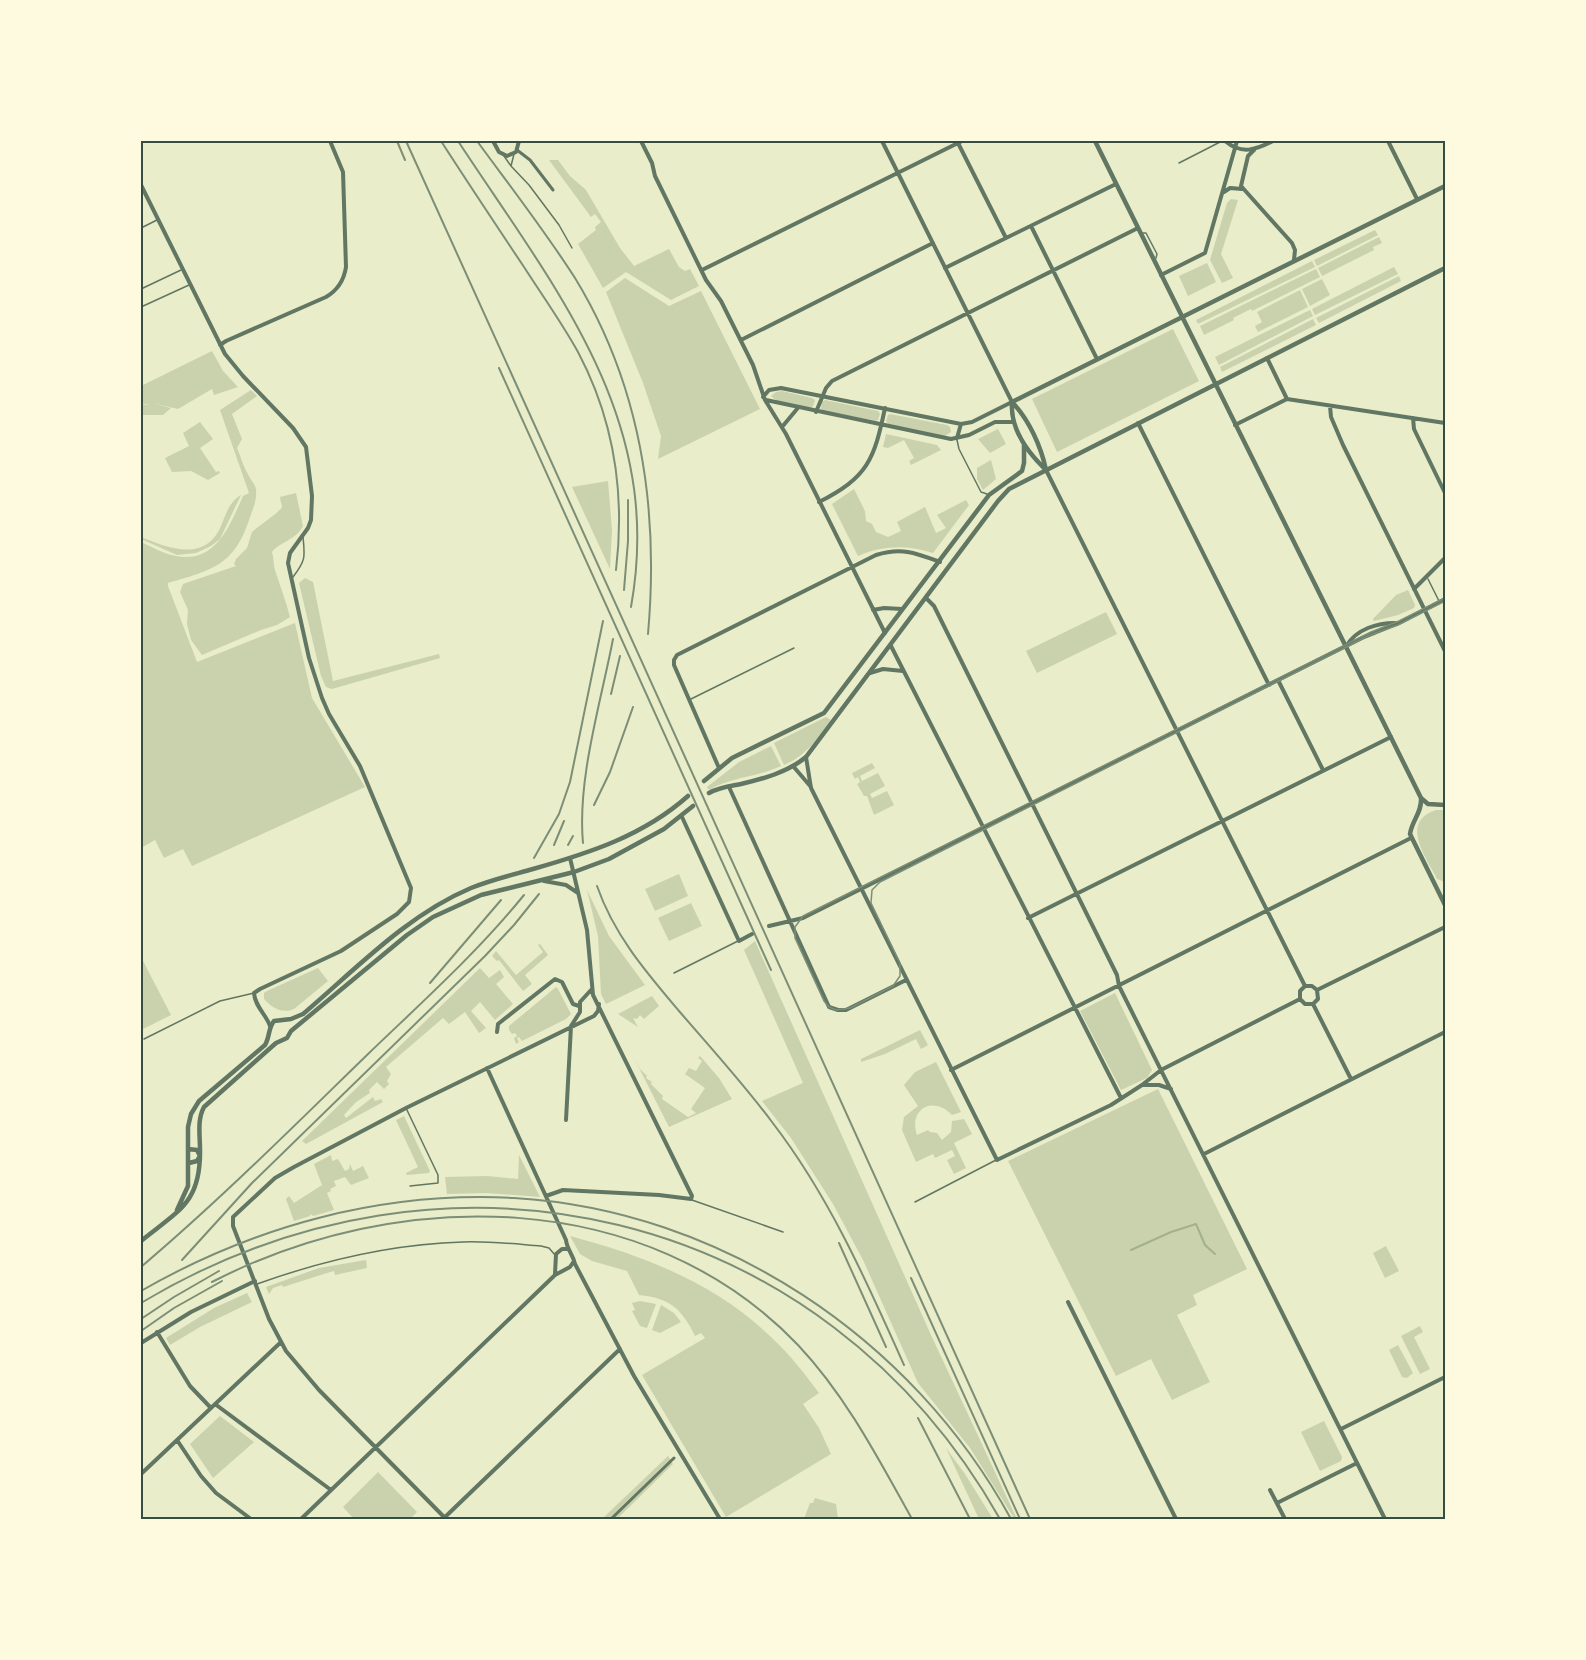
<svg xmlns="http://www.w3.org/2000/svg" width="1586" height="1660" font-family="'Nunito Sans',sans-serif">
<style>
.green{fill:#cad2ad}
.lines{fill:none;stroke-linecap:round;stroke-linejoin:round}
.stream{stroke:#a3b18a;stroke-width:2}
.service{stroke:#617663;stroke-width:1.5}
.pedestrian{stroke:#617663;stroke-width:3}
.minor{stroke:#617663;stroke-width:4}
.tertiary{stroke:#617663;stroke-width:4.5}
.tram{stroke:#7c8e77;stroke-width:1.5}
.rail{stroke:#7c8e77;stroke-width:2}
.neatline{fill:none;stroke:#344e41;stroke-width:2}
</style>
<rect width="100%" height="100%" fill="#e9edc9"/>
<path class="green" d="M549 160H558L570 176 586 190 620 248 634 266 669 249 679 267 685 271 690 269 699 286 671 300 626 272 603 288 578 244 596 230 595 227 601 222 595 214 591 217Z
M1231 199 1238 200 1221 254 1233 278 1222 283 1210 260 1227 203Z
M1375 230 1378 235 1317 266 1314 260Z
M1379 237 1382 243 1373 247 1374 250 1322 276 1318 268Z
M1312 261 1315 267 1198 324 1196 320Z
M1207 263 1216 282 1188 296 1179 276Z
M1394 267 1398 274 1315 315 1312 309Z
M1316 269 1320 277 1252 311 1251 309 1233 318 1234 320 1204 335 1200 326Z
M1399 276 1401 281 1319 323 1316 318Z
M625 278 669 306 701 291 760 409 658 459 661 436 643 383 606 292Z
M1322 279 1330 295 1310 306 1302 289Z
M1300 290 1308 307 1258 332 1255 326 1262 322 1257 312Z
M1310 310 1313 316 1219 365 1215 357Z
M1313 319 1316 325 1222 372 1220 367Z
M1173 329 1199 381 1057 452 1032 399Z
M212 351 223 371 238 387 214 395 212 389 178 409 152 403 171 408 163 415H141V405L151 404H141V386Z
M251 390 257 396 232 414 242 439 237 448C241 457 243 466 248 474 250 480 256 484 256 490 257 500 253 509 250 517 235 565 213 570 168 583V586L197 662 295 623 312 698 365 787 192 866 183 849 164 858 155 840 141 848V542C152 547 164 554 176 556 216 564 230 525 243 496L249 493 220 410Z
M782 391 812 398 815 400 813 406 810 408 777 401 771 396 776 392Z
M825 400 878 411 880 414 878 420 876 421 823 411 821 409 822 402Z
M890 414 947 425 950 427 951 432 945 436 888 424 886 421 888 415Z
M200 422 213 439 200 448 216 472 219 471 220 473 208 480 191 471 172 472 165 458 189 446 183 433Z
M998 429 1006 444 990 453 978 439Z
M886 434 937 445 941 450 911 465 909 461 914 458 904 440 888 448 883 447Z
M991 460 996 479 983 490 977 479V468Z
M608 481 612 530 610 569 572 487Z
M854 489 865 511 866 521 872 524 876 532 888 537 901 531 897 522 925 507 936 533 946 528 937 515 966 500 969 505 933 553C907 545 884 545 858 556L832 504Z
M296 493 303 526C296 540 281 541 272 552 274 558 273 564 275 570 280 586 286 601 290 617L277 625 261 630 202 655 191 640 187 624 188 610 180 592 183 584 236 566 234 564 236 559 247 548 252 532C256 528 281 511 282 507 282 504 280 501 280 497Z
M241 495 220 539 211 546 196 553 177 555 141 539V537C168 548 205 563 221 526 226 514 229 502 241 495Z
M305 578 313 582 333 681 439 654 440 658 332 689 326 687 321 676 299 583Z
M1408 590 1415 605 1414 608 1398 615 1374 621 1373 619 1396 595Z
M1106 612 1117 634 1037 673 1026 651Z
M826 717 831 720C817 739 806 756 784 765L774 743Z
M771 746 781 766C758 777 731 777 709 790L707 787 739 762Z
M872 763 875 768 860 776 862 781 878 773 885 786 870 794 872 798 887 791 894 805 874 815 867 796H864L857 784 860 782 858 777 855 779 852 773Z
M1436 810H1445V882L1437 879C1426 857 1399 822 1436 810Z
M679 874 688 896 655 911 645 889Z
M587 890 609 936 645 985 606 1004 601 994 598 936Z
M691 903 702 926 669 941 658 918Z
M755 941 931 1335 1016 1517 1014 1518 970 1448 918 1383 863 1260 833 1204 791 1138 762 1101 803 1083 744 950Z
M540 944 548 955 525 975 532 984 523 991 499 960 497 961 492 956 496 951 516 975 543 952 538 945Z
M141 957 171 1015 141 1030Z
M318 968 328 981 294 1009C282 1014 272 1008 264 999V993L267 991Z
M480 968 489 978 500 970 504 977 496 984 513 1004 495 1020 480 1002 471 1011 486 1028 479 1033 465 1012 449 1024 443 1018 386 1067 391 1074 387 1081 389 1084 384 1089 377 1082 369 1090 370 1093 356 1102 344 1115 346 1118 373 1097 375 1101 381 1099 383 1102 306 1144 302 1141Z
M556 987 558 989 571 1014 566 1019 522 1041 519 1037 517 1038 519 1042 516 1044 514 1038 517 1036 515 1033 512 1034 509 1030V1026Z
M1115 993 1152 1070 1147 1078 1121 1090 1080 1011Z
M652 996 659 1006 644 1019 640 1015 637 1019 633 1018 638 1027 618 1014Z
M920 1030 928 1045 921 1049 916 1039 885 1054 861 1062V1059Z
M632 1054 640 1069 647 1076 646 1078 652 1082 651 1084 663 1096 662 1099 688 1117 696 1113 691 1109 705 1088 685 1074 689 1068 696 1071 702 1061 698 1058 700 1056 719 1078 732 1099 669 1127Z
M936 1062 961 1112 952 1115C933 1095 908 1109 917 1135L928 1130 930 1132 937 1133 942 1140 951 1132 952 1121 964 1119 972 1134 954 1143 966 1168 954 1174 947 1160 955 1156 952 1150 935 1158 933 1154 916 1162 902 1130 904 1117 918 1106 904 1085 915 1072Z
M1158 1089 1247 1269 1193 1295 1197 1305 1177 1315 1210 1382 1172 1400 1151 1359 1116 1376 1008 1161Z
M404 1116 430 1171 429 1173 407 1175 406 1173 418 1167 396 1120Z
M331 1155 332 1161 338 1159 345 1171 349 1169 350 1164 353 1171 363 1166 369 1178 351 1185 345 1177 334 1181 336 1186 330 1189 331 1191 327 1193 334 1210 313 1216 310 1214V1216L294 1221 286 1199 289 1196 294 1203 322 1185 314 1164Z
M519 1155 540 1197 487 1193 447 1194 445 1177 487 1176 518 1179Z
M570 1236C645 1256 718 1284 774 1340 791 1356 805 1374 819 1393L803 1404 819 1428 831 1454 726 1517 642 1375 705 1338 701 1333 695 1336C682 1309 670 1298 639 1295L627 1271 592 1261 580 1254Z
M1386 1246 1399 1271 1385 1278 1373 1253Z
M366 1260 367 1268 335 1275 334 1271 327 1273 283 1287 282 1285 273 1288 269 1294 266 1287 319 1268Z
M247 1293 252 1302 200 1327 170 1345 166 1338 214 1308Z
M640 1301 656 1304 647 1328 640 1326 632 1311 635 1310 632 1303Z
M661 1305 674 1313 681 1322 660 1333 652 1330Z
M1420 1326 1423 1332 1414 1337 1430 1369 1420 1374 1401 1336Z
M1398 1345 1413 1373 1407 1378 1402 1377 1389 1350Z
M220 1416 254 1442 213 1478 190 1444Z
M1324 1421 1342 1457 1341 1461 1320 1471 1301 1432Z
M946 1448 965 1474 993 1519H979Z
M668 1456 673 1464 617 1519H602Z
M378 1472 417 1512 410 1519H354L343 1507Z
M815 1498 836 1504 838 1519H804L810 1503H813Z"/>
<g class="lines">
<path class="stream" d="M1131 1250 1171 1232 1196 1224 1205 1245 1215 1254"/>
<path class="service" d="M504 156 511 166 514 154
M1179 163 1222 141
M511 166 529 185 559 225 572 248
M141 228 157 220
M1143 233H1146L1157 254 1156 258
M141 289 181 270
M141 307 189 285
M957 440 959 449 981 492 987 494
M293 577C306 560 305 557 303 537
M1428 579 1439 601
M691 699 794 648
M674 973 738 941
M144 1039 220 1001 254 993
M406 1108 438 1175V1183L410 1186
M692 1200 783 1232
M915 1202 996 1160
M257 1284C324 1260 392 1244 463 1242 489 1241 515 1244 541 1246L549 1248 555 1255"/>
<path class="pedestrian" d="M517 150 530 160 553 190
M611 1519 674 1458"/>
<path class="minor" d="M493 141 499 152 507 156 516 152 519 141
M641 141 652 163 655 176 706 280 721 301 753 365 765 400 786 434 885 633
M1225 141C1242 155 1255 150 1273 141
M1388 141 1417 199
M958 143 1006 238
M1254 150 1248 156 1241 186 1292 243 1295 250 1294 260
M141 185 225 354 243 376 293 428 306 447 312 496 311 520 308 528 290 553 288 563 309 658 322 698 329 714 360 766 411 888 409 902 397 914 341 951 260 989 254 993C255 1007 266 1014 270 1026
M1224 192 1230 188 1242 189
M1031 226 1097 359
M945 268 1116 184
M702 270 962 141
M1161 275 1205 253 1237 141
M741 340 933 243
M220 345 226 341 326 297C338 290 344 280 346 267L343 172 330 141
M1267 358 1287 399
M763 397 769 390 781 388 961 424 972 422 1012 402 882 141
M1287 399 1445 423
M766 400 951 439 969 435 995 422H1012
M1330 406 1331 417 1343 445 1445 651
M816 412 826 388 832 381 1138 228
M1413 418 1414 429 1445 493
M1138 423 1269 685
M1235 425 1287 399
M782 427 797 409
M957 438 961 424
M1046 470 1305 986
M819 502C868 477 874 460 885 408
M1414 589 1445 558
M926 598 934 606 1117 975 1119 986 1385 1519
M873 610 884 608 902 609
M1347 645C1357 629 1377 623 1395 623
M891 646 1121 1098
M870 673 883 669 903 671
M1278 680 1323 770
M806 757 811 788 997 1160 1111 1105 1142 1085 1161 1070 1300 999
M793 766 811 787
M719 768 674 665V660L677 655 876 555C902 547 916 553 940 562
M729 787 829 1007 838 1010H846L906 980
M682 817 739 941 752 934
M544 881 566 885 578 893
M1028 918 1391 737
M769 926 803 918 1362 638 1399 623 1445 599
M1305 986H1312L1317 990
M1317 990 1445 927
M1300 999V991L1305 986
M1300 999 1305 1004H1313
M1313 1004 1351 1079
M1313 1004 1318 999 1317 990
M571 1026 580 1012V1002L591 990
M497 1032 498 1024 555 979 562 982 573 1004 579 1006
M487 1068 566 1240C567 1250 573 1254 575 1264L634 1376 720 1519
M951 1070 1411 838
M1143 1085H1159L1171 1089
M566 1120 571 1026
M1204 1154 1445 1032
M546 1196 563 1190 659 1195 691 1199 692 1196 593 995 587 930 570 858
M555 1274 556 1254 562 1249H568
M1068 1302 1176 1519
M157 1332 190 1386 211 1408
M141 1343 191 1312 255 1281
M215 1404 331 1490
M1341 1429 1445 1377
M177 1440 201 1476 216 1493 251 1519
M141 1474 280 1343
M1270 1490 1285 1519
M1277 1503 1357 1463
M444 1518 620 1349
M301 1519 555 1275 570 1267 574 1261
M446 1519 319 1390 286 1351 269 1319 233 1226V1217L275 1178 294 1167 406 1108 594 1016 598 1011 599 1004"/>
<path class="tertiary" d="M1095 141 1421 798 1428 804 1445 805
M1012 402 1445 186
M1012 402C1010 429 1027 452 1046 470
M1012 402C1029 420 1041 446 1046 470
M704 781 732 758 824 713 989 495 1022 471 1024 463V444
M709 793C719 787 730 786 741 784 763 779 788 772 806 757L998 501 1009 489 1445 268
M1421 798C1422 813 1412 820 1410 834L1445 905
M188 1149 197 1150 200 1156 197 1161 189 1163
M177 1210 188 1186V1127L191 1114 199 1101 265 1045C270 1037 268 1028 274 1021L291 1019 303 1014C356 969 407 915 471 888 491 880 512 875 533 869 589 853 643 836 688 796
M141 1241C179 1210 201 1203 200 1149 200 1135 197 1120 204 1107L276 1043 287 1038 291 1031 407 935 433 917 481 895 574 872 609 859 664 829 693 806"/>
<path class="tram" d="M1445 598 1399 621 1371 632 803 916 795 927V938L824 1001 829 1007 836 1010 850 1008 893 986 900 976V963L871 903 872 890 880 882 1370 635 1398 625 1445 601"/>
<path class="rail" d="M397 141 405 160
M406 141 1030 1519
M441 141C468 183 496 225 524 267 542 295 562 323 578 352 614 420 625 495 616 570
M458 141C555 289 665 418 631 607
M477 141C510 186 545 231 575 278 641 386 659 510 648 634
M499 368 771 970
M624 590 628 541V500
M611 694 620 656
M594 805 610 772 633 707
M583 843C577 779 601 702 613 639
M554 845 564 821
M568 845 573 836
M534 858 559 814 570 782 603 621
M597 886C614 935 646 972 679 1011 710 1047 743 1083 772 1122 829 1196 866 1280 904 1365
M430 983 501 900
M839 1243 886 1347
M182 1260 252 1183 485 956 514 925 539 894
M141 1267C220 1200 293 1127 367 1055 421 1003 477 953 524 895
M911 1278 1020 1519
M212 1282C398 1186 646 1186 798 1345 846 1396 878 1458 912 1519
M141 1291C254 1226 382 1191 514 1198 721 1210 912 1338 1011 1519
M141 1303C446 1120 823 1206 1000 1519
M141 1319 174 1297 219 1271
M141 1331 174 1308 222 1281
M918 1418 970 1519"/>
</g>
<rect width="1586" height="1660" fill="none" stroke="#fefae0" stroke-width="285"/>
<rect x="142" y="142" width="1302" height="1376" class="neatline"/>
</svg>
